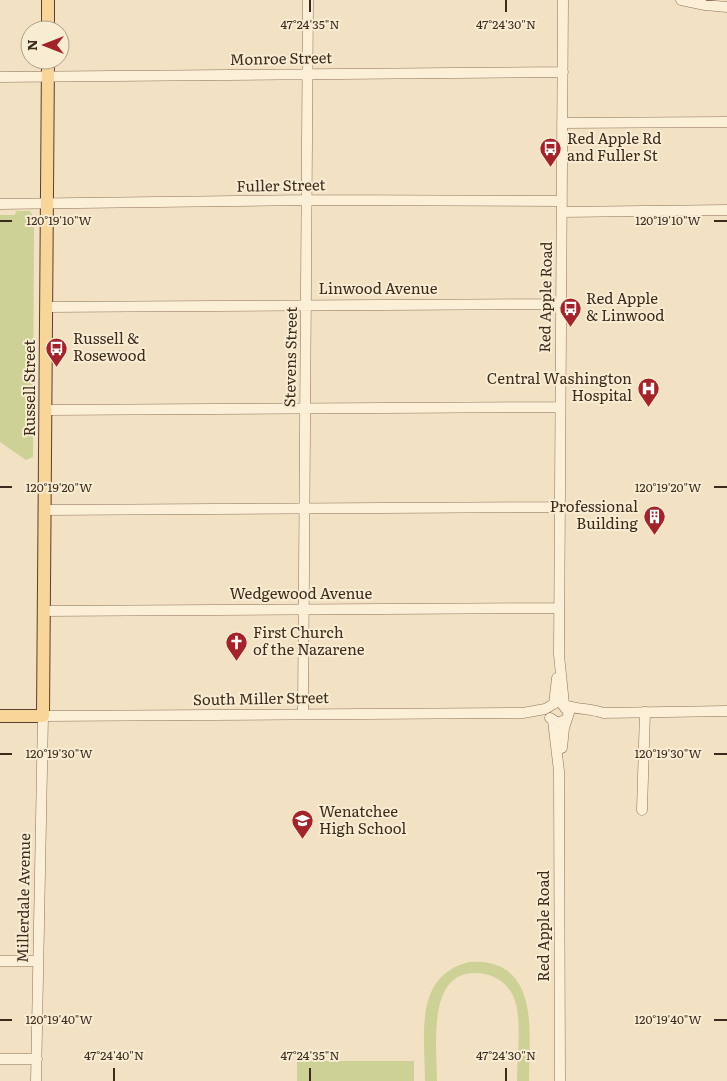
<svg xmlns="http://www.w3.org/2000/svg" width="727" height="1081" font-family="Literata,serif">
<style>
.green{fill:#cdd195}
.lines{fill:none;stroke-linecap:round;stroke-linejoin:round}
.minor-casing{stroke:#8e7258;stroke-width:11}
.major-casing{stroke:#5b402c;stroke-width:14}
.minor{stroke:#fbefd7;stroke-width:10}
.major{stroke:#f8d598;stroke-width:12}
.ticks{fill:none;stroke:#3c2b1d;stroke-width:2}
.labels{text-anchor:middle;stroke-width:4;stroke-linejoin:round;paint-order:stroke}
.street-label{font-size:15px;fill:#3c2b1d;stroke:#f8ecd3}
.poi-label{font-size:15px;fill:#3c2b1d;stroke:#f8ecd3;text-anchor:start}
.ticks-label{font-size:12px;text-anchor:middle;fill:#3c2b1d;stroke:#f8ecd3;stroke-width:4;stroke-linejoin:round;paint-order:stroke}
</style>
<rect width="100%" height="100%" fill="#f2e1c3"/>
<path class="green" d="M16 211H30L34 218 33 457 26 460 0 442V215H15Z
M469 962C541 957 529 1033 529 1081H517C517 1058 522 1022 515 1001 511 987 499 977 485 974 425 963 437 1046 437 1081H425C425 1036 413 976 469 962Z
M297 1061H414V1081H297Z"/>
<g class="lines">
<defs>
<path id="minor" d="M563 0 559 655 564 704
M681 0 705 5 727 7
M0 77 563 72
M562 123 727 122
M0 204 307 200 562 201
M562 212 727 210
M46 307 561 304
M46 410 560 407
M45 510 560 507
M44 611 559 608
M554 704 557 678
M564 705C578 710 591 708 603 713L727 711
M303 714 308 0
M550 718 558 723 567 719
M553 721 559 771 560 1081
M562 748 564 728 569 713 562 704
M642 810 645 712
M0 961H38
M0 1059H37
M36 1081 43 716 523 713 545 709 552 705"/>
<path id="major" d="M48 30V0
M0 716H43L48 60"/>
</defs>
<use href="#minor" class="minor-casing"/>
<use href="#major" class="major-casing"/>
<use href="#minor" class="minor"/>
<use href="#major" class="major"/>
</g>
<path class="ticks" d="M310 0V12M506 0V12M0 221H12M714 221H727M0 487H12M714 487H727M0 754H12M714 754H727M0 1020H12M714 1020H727M114 1068V1081M310 1068V1081M506 1068V1081"/>
<defs>
<symbol id="bus-pin" viewBox="-11 -11 22 30"><path d="M0 17L-7.5 6A9.5 9.5 0 1 1 7.5 6Z" fill="#a2232a" stroke="#f8ecd3"/><path d="M-5-6H5V4H4V6H2V4H-2V6H-4V4H-5ZM-3.5-4V0h7V-4ZM-3.5 1.2v1.5H-2V1.2ZM2 1.2v1.5H3.5V1.2Z" fill="#fff"/></symbol>
<symbol id="hospital-pin" viewBox="-11 -11 22 30"><path d="M0 17L-7.5 6A9.5 9.5 0 1 1 7.5 6Z" fill="#a2232a" stroke="#f8ecd3"/><path d="M-5-5h3v3.5h4V-5h3V5h-3V1.5h-4V5h-3Z" fill="#fff"/></symbol>
<symbol id="building-pin" viewBox="-11 -11 22 30"><path d="M0 17L-7.5 6A9.5 9.5 0 1 1 7.5 6Z" fill="#a2232a" stroke="#f8ecd3"/><path d="M-4-6H4V6H1V3H-1V6H-4ZM-2.5-4.3h1.7v1.8h-1.7ZM.8-4.3h1.7v1.8H.8ZM-2.5-1h1.7V.8h-1.7ZM.8-1h1.7V.8H.8Z" fill="#fff"/></symbol>
<symbol id="church-pin" viewBox="-11 -11 22 30"><path d="M0 17L-7.5 6A9.5 9.5 0 1 1 7.5 6Z" fill="#a2232a" stroke="#f8ecd3"/><path d="M-1.2-6h2.4v3.5h3.3v2.4h-3.3V6h-2.4V-.1h-3.3v-2.4h3.3Z" fill="#fff"/></symbol>
<symbol id="school-pin" viewBox="-11 -11 22 30"><path d="M0 17L-7.5 6A9.5 9.5 0 1 1 7.5 6Z" fill="#a2232a" stroke="#f8ecd3"/><path d="M0-5L7-2L0 1L-7-2ZM-4 1L0 2.5L4 1V4Q0 6-4 4Z" fill="#fff"/></symbol>
</defs>
<g fill-rule="evenodd">
<use href="#bus-pin" x="538" y="136" width="25" height="34"/>
<use href="#bus-pin" x="558" y="296" width="25" height="34"/>
<use href="#bus-pin" x="44" y="336" width="25" height="34"/>
<use href="#hospital-pin" x="636" y="376" width="25" height="34"/>
<use href="#building-pin" x="642" y="504" width="25" height="34"/>
<use href="#church-pin" x="224" y="630" width="25" height="34"/>
<use href="#school-pin" x="290" y="808" width="25" height="34"/>
</g>
<g class="labels">
<g class="street-label">
<text transform="translate(281 59) rotate(-1)" y="5">Monroe Street</text>
<text transform="translate(281 186) rotate(-1)" y="5">Fuller Street</text>
<text x="378" y="294">Linwood Avenue</text>
<text transform="translate(546 297) rotate(-89)" y="5">Red Apple Road</text>
<text transform="translate(291 357) rotate(-89)" y="5">Stevens Street</text>
<text transform="translate(30 388) rotate(-90)" y="5">Russell Street</text>
<text x="301" y="599">Wedgewood Avenue</text>
<text transform="translate(261 699) rotate(-1)" y="5">South Miller Street</text>
<text transform="translate(24 898) rotate(-89)" y="5">Millerdale Avenue</text>
<text transform="translate(544 926) rotate(-90)" y="5">Red Apple Road</text>
</g>
<g class="poi-label">
<text x="567" y="144">Red Apple Rd<tspan x="567" dy="17">and Fuller St</tspan></text>
<text x="586" y="304">Red Apple<tspan x="586" dy="17">&amp; Linwood</tspan></text>
<text x="73" y="344">Russell &amp;<tspan x="73" dy="17">Rosewood</tspan></text>
<text x="632" y="384" text-anchor="end">Central Washington<tspan x="632" dy="17">Hospital</tspan></text>
<text x="638" y="512" text-anchor="end">Professional<tspan x="638" dy="17">Building</tspan></text>
<text x="253" y="638">First Church<tspan x="253" dy="17">of the Nazarene</tspan></text>
<text x="319" y="817">Wenatchee<tspan x="319" dy="17">High School</tspan></text>
</g>
</g>
<g class="ticks-label">
<text x="310" y="29">47°24'35"N</text>
<text x="506" y="29">47°24'30"N</text>
<text x="668" y="225">120°19'10"W</text>
<text x="59" y="225">120°19'10"W</text>
<text x="668" y="492">120°19'20"W</text>
<text x="59" y="492">120°19'20"W</text>
<text x="668" y="758">120°19'30"W</text>
<text x="59" y="758">120°19'30"W</text>
<text x="668" y="1024">120°19'40"W</text>
<text x="59" y="1024">120°19'40"W</text>
<text x="114" y="1060">47°24'40"N</text>
<text x="310" y="1060">47°24'35"N</text>
<text x="506" y="1060">47°24'30"N</text>
</g>
<g transform="translate(45 45) rotate(270)"><circle r="24" fill="#f8ecd3" stroke="#ad9f8a"/>
<path d="M0-4L9 19L0 12L-9 19Z" fill="#a2232a"/>
<text y="-8" font-size="14" font-weight="bold" text-anchor="middle" fill="#3c2b1d">N</text>
</g>
</svg>
